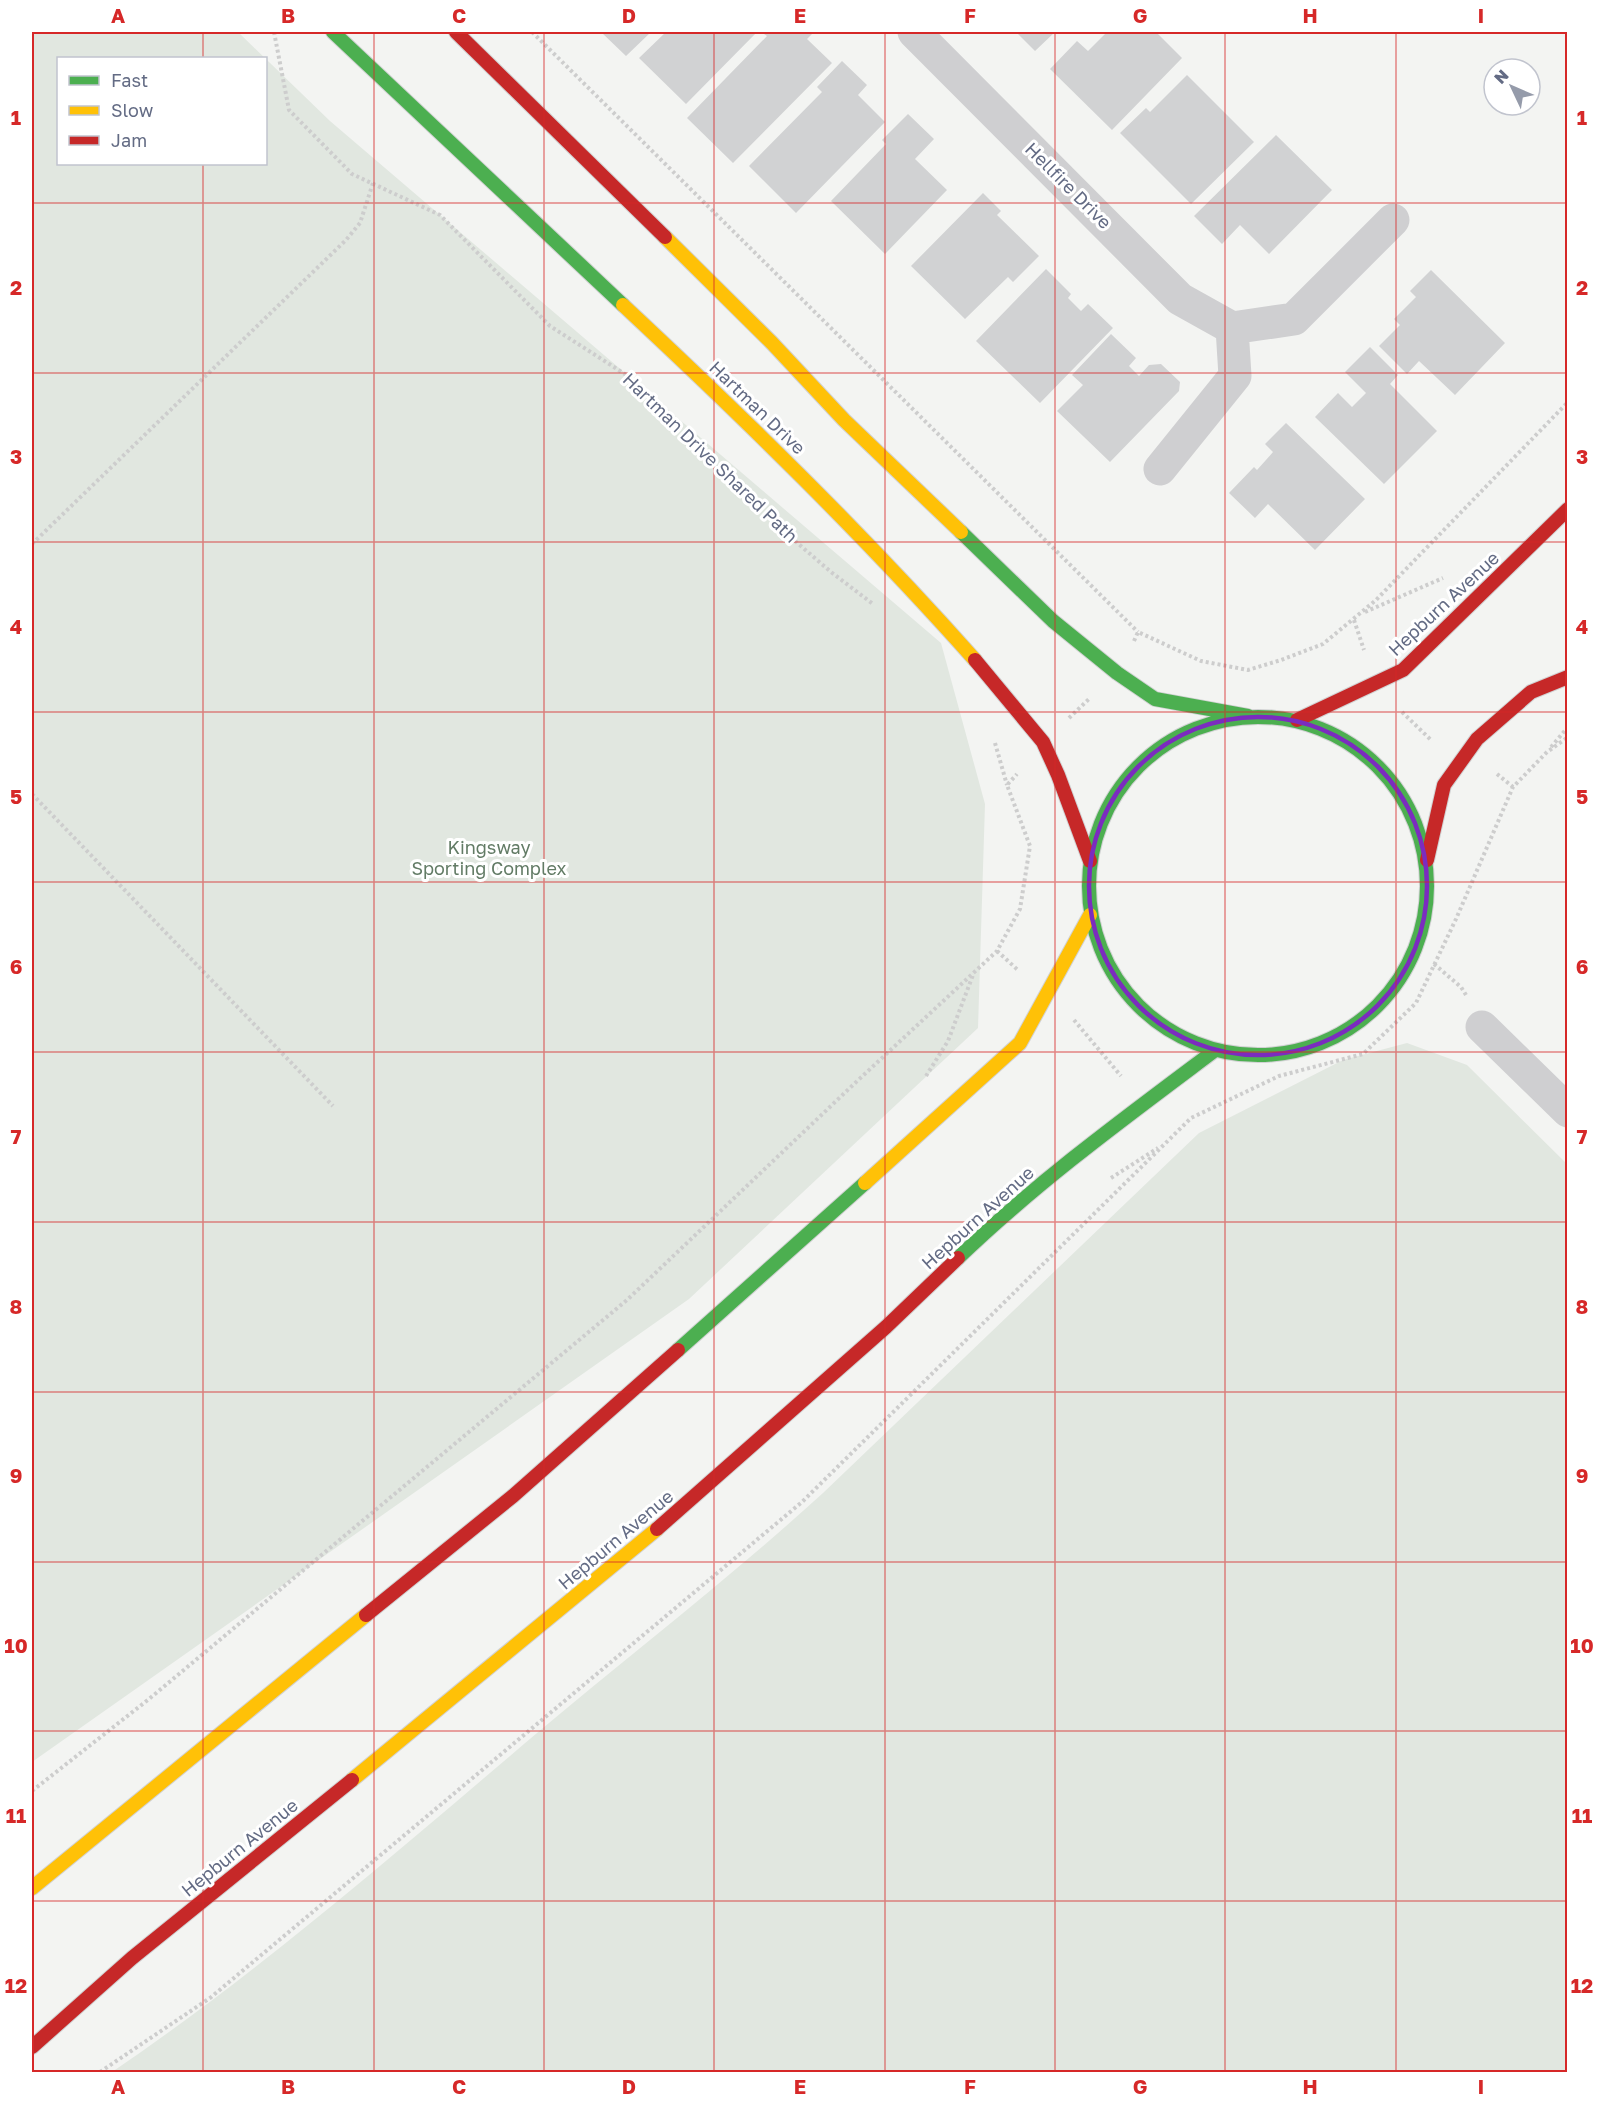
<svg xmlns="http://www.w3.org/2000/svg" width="1599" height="2104" font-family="'Golos Text',sans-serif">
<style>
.green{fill:#e1e7e0;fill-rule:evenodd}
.building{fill:#d1d2d3}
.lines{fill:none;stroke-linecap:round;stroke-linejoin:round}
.fast-casing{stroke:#d1d2d3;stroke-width:16}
.slow-casing{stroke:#d1d2d3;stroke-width:16}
.jam-casing{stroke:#d1d2d3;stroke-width:16}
.path{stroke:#cdcdcd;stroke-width:4;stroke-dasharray:3 3;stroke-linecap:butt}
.street{stroke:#cfcfd1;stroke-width:33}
.fast{stroke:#4caf50;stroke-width:14}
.slow{stroke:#ffc107;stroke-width:14}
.jam{stroke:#c62828;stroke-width:14}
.marked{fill:none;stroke:#7b2cbf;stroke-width:4.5;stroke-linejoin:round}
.grid{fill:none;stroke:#d62828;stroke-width:1.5;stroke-opacity:0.55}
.labels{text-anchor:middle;stroke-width:6;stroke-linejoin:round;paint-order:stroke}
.street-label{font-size:18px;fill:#636b84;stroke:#fff}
.park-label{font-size:18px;fill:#627b65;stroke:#fff}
.neatline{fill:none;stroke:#d62828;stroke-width:2}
.grid-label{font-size:20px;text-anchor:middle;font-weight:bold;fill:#d62828}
</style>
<rect width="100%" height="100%" fill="#f3f4f2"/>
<path class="green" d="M32 32H238L330 121 941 643 985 804 978 1028 689 1299 32 1762ZM58 58H266V164H58Z
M1407 1043 1467 1065 1567 1164V2072H112C262 1970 399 1850 537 1733 632 1653 731 1577 823 1493L1199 1133 1343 1060Z"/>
<path class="building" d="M601 32H651L626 56Z
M666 32H757L686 104 639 58Z
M766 32H814L807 39 832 63 733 163 687 118 767 36 764 34Z
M1016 32H1055L1035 51Z
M1107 32H1156L1182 58 1112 130 1050 69 1077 41 1088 51Z
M842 61 867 85 858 95 885 122 796 213 749 166 822 92 817 87Z
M1187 75 1254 142 1191 204 1120 133 1146 108 1150 112Z
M908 114 934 139 915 159 947 190 885 254 831 201 886 144 882 140Z
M1276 135 1332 190 1269 254 1240 225 1222 244 1194 216Z
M983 193 1001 211 997 215 1039 256 1013 282 1008 277 965 319 911 266Z
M1046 269 1071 294 1068 298 1081 311 1088 304 1113 328 1040 403 976 341Z
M1431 270 1505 343 1455 395 1419 361 1407 374 1379 346 1400 325 1394 319 1416 297 1410 291Z
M1111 334 1136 358 1129 366 1139 376 1149 365 1161 364 1180 382 1179 391 1110 462 1057 411 1083 385 1072 375Z
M1370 347 1398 375 1390 384 1437 431 1384 484 1315 417 1338 393 1352 407 1366 393 1345 372Z
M1286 423 1365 499 1315 550 1268 504 1255 518 1229 493 1254 467 1257 470 1273 452 1265 444Z"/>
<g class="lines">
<defs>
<path id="fast" d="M333 32 623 305
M961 532 1053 621 1117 673 1155 699 1248 716
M1089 886a169 169 0 1 1 338 0a169 169 0 1 1-338 0Z
M958 1258C1037 1182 1126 1117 1214 1051
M678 1350 865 1183"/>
<path id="slow" d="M665 237 772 343 844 420 961 532
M623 305C745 419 864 535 975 660
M865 1183 1020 1043 1090 915
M352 1780 657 1529
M32 1888 366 1615"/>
<path id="jam" d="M456 32 665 237
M975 660 1043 742 1058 775 1090 861
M1297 720 1403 670 1568 509
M1427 860 1444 785 1477 739 1531 692 1568 677
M657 1529 886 1327 958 1258
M366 1615 513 1496 678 1350
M32 2047 132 1958 352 1780"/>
</defs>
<use href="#fast" class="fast-casing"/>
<use href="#slow" class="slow-casing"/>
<use href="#jam" class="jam-casing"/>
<path class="path" d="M274 32 289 110 352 174 440 215 550 326 631 378 780 528 831 572 873 604
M532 32 1138 632
M32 544 346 240 360 223 373 183
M1365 612 1443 578
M1354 620 1364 650
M1134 641 1138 632 1201 661 1248 670 1281 660 1323 644 1376 600 1568 402
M1402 712 1431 740
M1069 718 1090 698
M995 743 1007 785
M1551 747 1568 727
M1497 774 1513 787
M32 794 333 1106
M997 951 1019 971
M1434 964 1461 987 1466 995
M1074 1020 1121 1076
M926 1076 948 1041 973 975
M1111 1178 1158 1148
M32 1791 149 1699 627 1300 854 1084 997 951 1020 909 1030 846 1007 785 1017 774
M100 2072 210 1998 802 1502 1191 1118 1279 1076 1363 1054 1416 1003 1456 919 1513 787 1547 752 1568 737"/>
<path class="street" d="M914 32 1180 299 1232 328 1294 319 1393 220
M1160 469 1235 376 1232 328
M1482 1027 1568 1111"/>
<use href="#fast" class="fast"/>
<use href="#slow" class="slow"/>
<use href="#jam" class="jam"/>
</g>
<path class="marked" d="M1089 886a169 169 0 1 1 338 0a169 169 0 1 1-338 0Z"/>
<path class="grid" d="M203 32V58M374 32V2072M544 32V2072M714 32V2072M885 32V2072M1055 32V2072M1225 32V2072M1396 32V2072M203 164V2072M32 203H1568M32 373H1568M32 542H1568M32 712H1568M32 882H1568M32 1052H1568M32 1222H1568M32 1392H1568M32 1562H1568M32 1731H1568M32 1901H1568"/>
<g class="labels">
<g class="street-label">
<text transform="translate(1068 186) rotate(45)" y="6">Hellfire Drive</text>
<text transform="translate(757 408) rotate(44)" y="6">Hartman Drive</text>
<text transform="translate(710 458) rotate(44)" y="6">Hartman Drive Shared Path</text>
<text transform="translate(1444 604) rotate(-43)" y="6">Hepburn Avenue</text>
<text transform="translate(978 1218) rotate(-42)" y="6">Hepburn Avenue</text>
<text transform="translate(616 1540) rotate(-40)" y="6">Hepburn Avenue</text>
<text transform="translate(240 1848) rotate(-39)" y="6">Hepburn Avenue</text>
</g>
<g class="park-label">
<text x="489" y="854">Kingsway<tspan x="489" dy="21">Sporting Complex</tspan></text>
</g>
</g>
<rect width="1599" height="2104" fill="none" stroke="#ffffff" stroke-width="66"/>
<rect x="57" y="57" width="210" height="108" fill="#ffffff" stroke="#c1c4ce" stroke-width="1.5"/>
<rect x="69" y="76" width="30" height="9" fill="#4caf50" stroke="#c1c4ce" stroke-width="1.5"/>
<text x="111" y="87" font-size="18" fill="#636b84">Fast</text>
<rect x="69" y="106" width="30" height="9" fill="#ffc107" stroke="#c1c4ce" stroke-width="1.5"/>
<text x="111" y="117" font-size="18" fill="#636b84">Slow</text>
<rect x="69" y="136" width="30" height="9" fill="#c62828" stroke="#c1c4ce" stroke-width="1.5"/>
<text x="111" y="147" font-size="18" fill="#636b84">Jam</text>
<g transform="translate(1512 87) rotate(314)"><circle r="28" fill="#ffffff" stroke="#c1c4ce" stroke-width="1.5"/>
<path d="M0-4.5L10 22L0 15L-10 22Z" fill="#959baa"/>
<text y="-9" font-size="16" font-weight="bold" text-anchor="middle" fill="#636b84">N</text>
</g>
<rect x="33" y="33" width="1533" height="2038" class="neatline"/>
<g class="grid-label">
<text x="118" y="23">A</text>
<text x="288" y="23">B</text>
<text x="459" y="23">C</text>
<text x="629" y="23">D</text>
<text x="800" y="23">E</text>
<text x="970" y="23">F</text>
<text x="1140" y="23">G</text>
<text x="1310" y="23">H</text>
<text x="1481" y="23">I</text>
<text x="16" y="125">1</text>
<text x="1582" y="125">1</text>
<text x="16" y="295">2</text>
<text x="1582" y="295">2</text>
<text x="16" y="464">3</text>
<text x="1582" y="464">3</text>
<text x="16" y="634">4</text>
<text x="1582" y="634">4</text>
<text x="16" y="804">5</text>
<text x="1582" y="804">5</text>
<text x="16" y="974">6</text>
<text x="1582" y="974">6</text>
<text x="16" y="1144">7</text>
<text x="1582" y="1144">7</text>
<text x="16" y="1314">8</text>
<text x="1582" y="1314">8</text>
<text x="16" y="1483">9</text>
<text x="1582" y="1483">9</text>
<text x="16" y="1653">10</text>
<text x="1582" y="1653">10</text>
<text x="16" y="1823">11</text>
<text x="1582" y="1823">11</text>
<text x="16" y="1993">12</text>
<text x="1582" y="1993">12</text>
<text x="118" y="2094">A</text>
<text x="288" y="2094">B</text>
<text x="459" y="2094">C</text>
<text x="629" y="2094">D</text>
<text x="800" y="2094">E</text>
<text x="970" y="2094">F</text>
<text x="1140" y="2094">G</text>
<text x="1310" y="2094">H</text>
<text x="1481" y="2094">I</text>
</g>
</svg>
